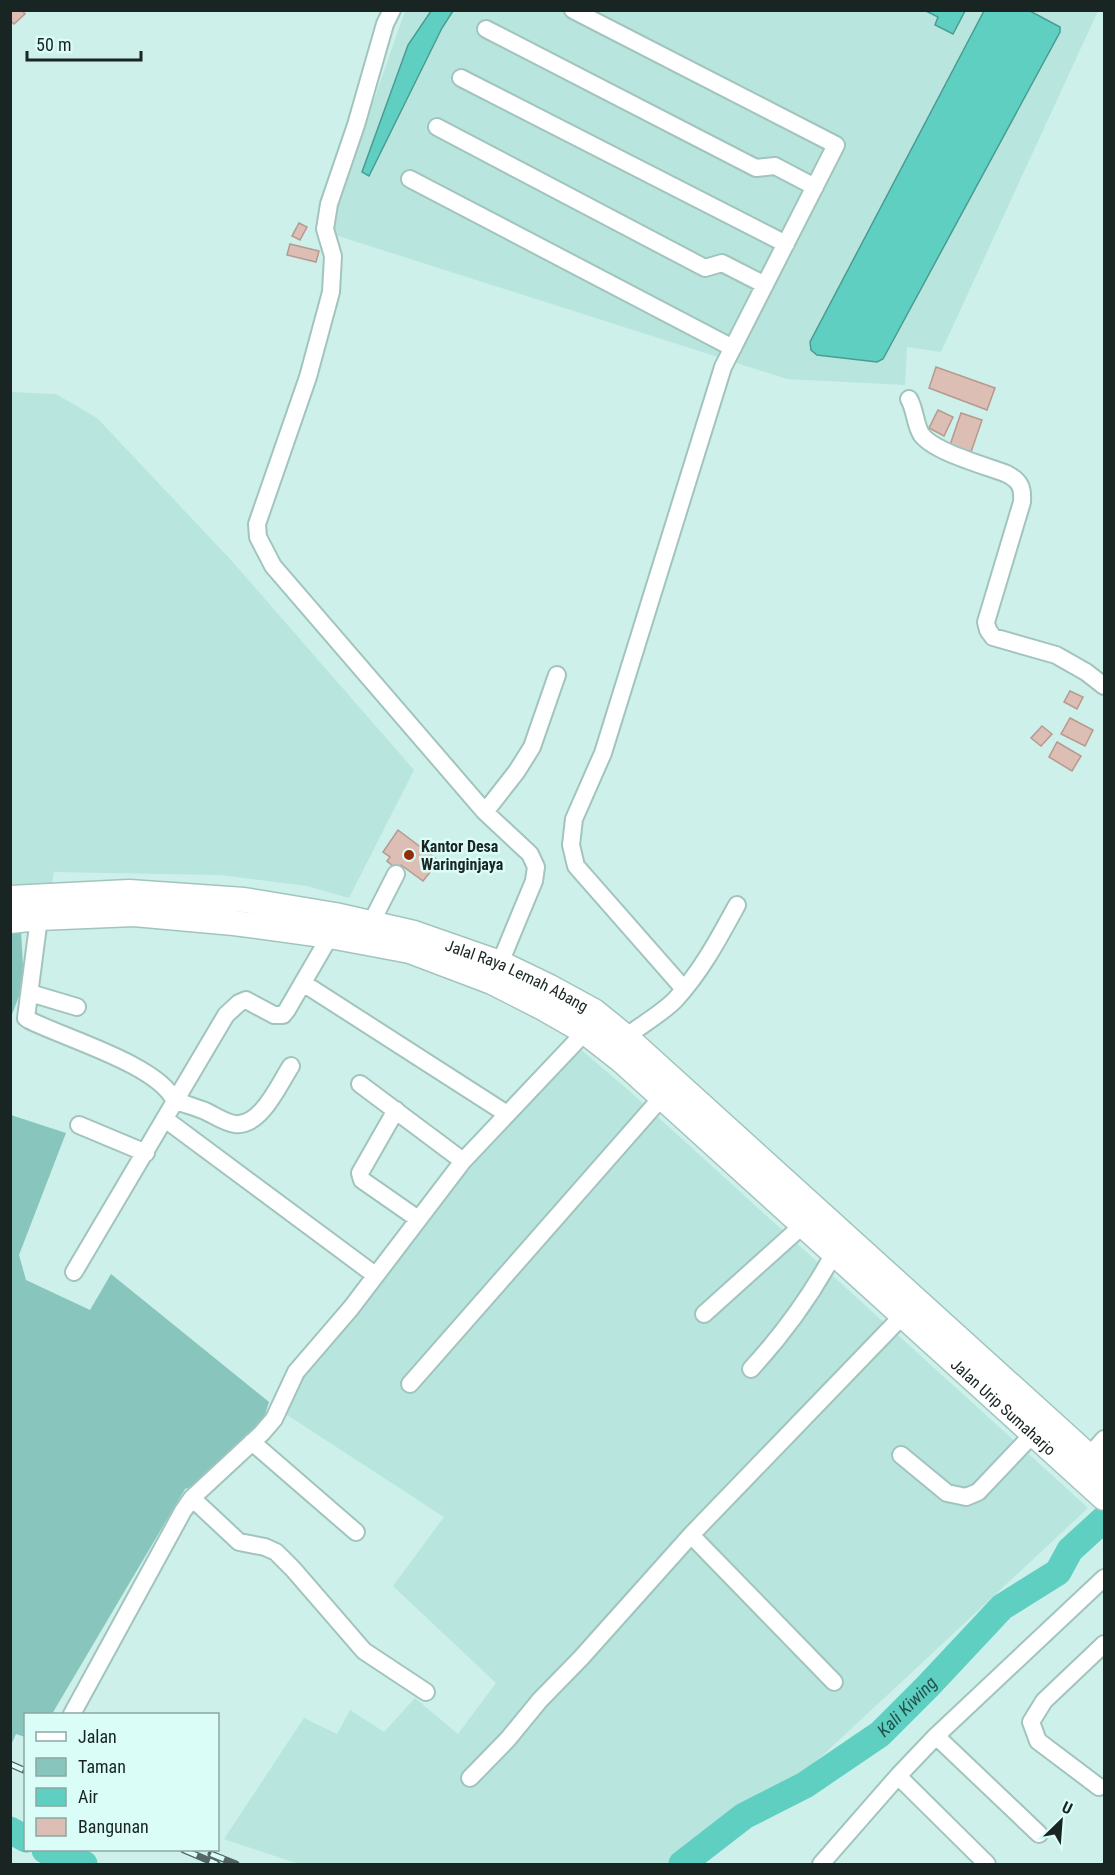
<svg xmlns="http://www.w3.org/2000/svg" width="1115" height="1875" font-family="'Roboto Condensed',sans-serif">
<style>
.built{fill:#b8e5de}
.green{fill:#88c5bc}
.water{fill:#5fcfc1;stroke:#4a9c92;stroke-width:1.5}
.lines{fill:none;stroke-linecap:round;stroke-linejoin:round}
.river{stroke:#5fcfc1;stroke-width:27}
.building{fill:#dcbeb5;stroke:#b69990;stroke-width:1.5}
.minor-casing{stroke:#a2c4be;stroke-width:20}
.highway-casing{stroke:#a2c4be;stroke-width:27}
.minor{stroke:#fff;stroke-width:16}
.highway{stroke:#fff;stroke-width:24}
.rail-casing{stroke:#536764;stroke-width:7}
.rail{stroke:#dafdf7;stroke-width:4.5;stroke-dasharray:14;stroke-linecap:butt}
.poi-dot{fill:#942d07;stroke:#dafdf7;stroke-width:2}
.labels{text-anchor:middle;stroke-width:5;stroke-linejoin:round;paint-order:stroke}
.poi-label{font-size:16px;font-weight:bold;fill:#182523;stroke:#dafdf7;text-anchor:start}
.street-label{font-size:16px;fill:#182523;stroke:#dafdf7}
.water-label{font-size:18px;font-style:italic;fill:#24544e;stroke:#dafdf7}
</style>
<rect width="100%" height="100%" fill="#cdf0ea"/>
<path class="built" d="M405 11H1098L941 352 907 347 905 385 787 379 332 234V220Z
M10 392 56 394 97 418 230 559 414 770 349 898 307 886 220 875 54 872 44 931H11Z
M572 1042 626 1088 1088 1508 748 1825 702 1864H299L224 1839 304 1718 337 1734 350 1710 384 1732 415 1698 458 1734 496 1683 393 1586 444 1517 281 1411 358 1293Z"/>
<path class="green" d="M11 931H21L24 983 11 1017Z
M11 1115 66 1133 19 1255 26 1280 90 1310 111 1274 269 1402 260 1430 207 1481 185 1489 52 1714H26L25 1737 16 1734 11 1745Z"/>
<path class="water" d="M431 11H453L442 28 369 176 362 172 408 45Z
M926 11H965L953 34 935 25 938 17Z
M984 11H1030L1060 27V32L883 359 877 362 817 355 811 350 810 342Z"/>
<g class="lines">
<g class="river">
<path d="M10 1830 26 1839"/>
<path d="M45 1850 84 1864"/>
<path id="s1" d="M682 1864 744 1816 805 1785 880 1734 928 1686 1002 1607 1058 1572 1070 1550 1104 1519"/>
</g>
</g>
<path class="building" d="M10 10H22L25 14 14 24 10 20Z
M299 223 307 227 300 240 292 236Z
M290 244 319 251 316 262 287 255Z
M936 367 995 388 987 410 929 388Z
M938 410 953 417 944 436 929 428Z
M961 413 982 420 971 452 950 445Z
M1070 691 1083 697 1077 709 1064 702Z
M1070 718 1093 730 1085 746 1061 734Z
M1042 726 1052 734 1041 746 1031 738Z
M1057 742 1081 756 1072 771 1049 757Z
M398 830 439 861 423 881 401 865 398 870 387 861 390 857 383 852Z"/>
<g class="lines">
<defs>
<path id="minor" d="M392 10 385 24 356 125 329 204 325 229 333 256 331 292 308 377 257 524 258 537 273 566 485 812 530 854 536 867 534 881 500 963
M573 10 836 145 723 367 603 753 574 819 571 845 576 866 684 989
M486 29 756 168 775 166 815 187
M461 78 786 244
M437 127 705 268 722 263 765 285
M410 179 733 348
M909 399C915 409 915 424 921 434 933 452 987 466 1007 474 1020 481 1023 487 1022 502L986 622 988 630 993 637 1056 655 1086 672 1104 686
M485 812 517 771 532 747 557 675
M39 918 26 1018 29 1020C64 1038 158 1065 174 1100 184 1104 195 1107 205 1111 214 1115 225 1123 235 1124 261 1127 279 1084 291 1066
M371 923 396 874
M303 983 507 1114
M30 993 77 1007
M626 1037C641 1025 661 1014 675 1000 701 972 719 938 737 905
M360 1084 463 1161
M396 1110 360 1173 362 1180 418 1219
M165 1119 375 1275
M79 1125 146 1153
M74 1272 226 1015 239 1003 246 1000 274 1015H283L287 1010 330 936
M704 1314 803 1225
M751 1369C784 1333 811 1296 834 1253
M410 1384 662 1097
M252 1442 356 1532
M901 1455 947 1493 966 1497 978 1492 1033 1434
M1089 1456 1104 1439
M192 1498 239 1542 265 1547 276 1552 293 1569 364 1651 426 1692
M691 1535 834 1682
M72 1714 183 1511 192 1498 262 1433 274 1419 296 1372 351 1308 463 1161 585 1032
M936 1736 1039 1834
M898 1776 987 1864
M470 1778 508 1739 540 1700 581 1658 691 1535 910 1308
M1099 1787 1038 1741 1031 1722 1044 1701 1104 1644
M821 1864 898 1776 936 1736 1104 1578"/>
<g id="highway">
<path id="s2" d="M10 898 129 892 244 900 335 915 414 933 500 963 550 987 594 1011 626 1037 1104 1470"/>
<path id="s3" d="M10 921 39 918 134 914 234 923 330 936 410 951 492 982 543 1008 585 1032 622 1061 1104 1498"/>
</g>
</defs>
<use href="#minor" class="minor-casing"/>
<use href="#highway" class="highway-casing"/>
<use href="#minor" class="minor"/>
<use href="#highway" class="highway"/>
<defs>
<path id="rail" d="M10 1764 26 1771
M184 1850 217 1864
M211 1854 236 1864"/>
</defs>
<use href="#rail" class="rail-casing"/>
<use href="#rail" class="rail"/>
</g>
<circle class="poi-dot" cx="409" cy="855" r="6"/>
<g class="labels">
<g class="poi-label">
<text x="421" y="852">Kantor Desa<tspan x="421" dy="18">Waringinjaya</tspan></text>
</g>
<g class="street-label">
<text dy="6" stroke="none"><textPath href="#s2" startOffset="519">Jalal Raya Lemah Abang</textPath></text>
<text dy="6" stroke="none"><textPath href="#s3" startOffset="1158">Jalan Urip Sumaharjo</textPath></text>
</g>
<g class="water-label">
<text dy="6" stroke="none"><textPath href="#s1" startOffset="276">Kali Kiwing</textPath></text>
</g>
</g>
<rect width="1115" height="1875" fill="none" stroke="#182523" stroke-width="24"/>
<rect x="24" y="1713" width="195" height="138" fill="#dafdf7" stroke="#8ca7a2" stroke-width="1.5"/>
<rect x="36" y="1732" width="30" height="9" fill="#ffffff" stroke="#8ca7a2" stroke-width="1.5"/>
<text x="78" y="1743" font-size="18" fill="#182523">Jalan</text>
<rect x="36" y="1758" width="30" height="18" fill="#88c5bc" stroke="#8ca7a2" stroke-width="1.5"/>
<text x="78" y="1773" font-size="18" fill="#182523">Taman</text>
<rect x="36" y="1788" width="30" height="18" fill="#5fcfc1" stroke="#8ca7a2" stroke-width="1.5"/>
<text x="78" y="1803" font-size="18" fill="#182523">Air</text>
<rect x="36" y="1818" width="30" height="18" fill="#dcbeb5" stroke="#8ca7a2" stroke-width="1.5"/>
<text x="78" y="1833" font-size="18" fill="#182523">Bangunan</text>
<g transform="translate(1061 1821) rotate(25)" stroke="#dafdf7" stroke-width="4.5" paint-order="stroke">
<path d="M0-4.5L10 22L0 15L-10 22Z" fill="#182523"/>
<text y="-9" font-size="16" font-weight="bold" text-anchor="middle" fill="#182523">U</text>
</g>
<path d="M27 51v9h114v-9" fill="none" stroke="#182523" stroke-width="3"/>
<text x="36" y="51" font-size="18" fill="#182523" stroke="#dafdf7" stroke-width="4.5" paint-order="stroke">50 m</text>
</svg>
